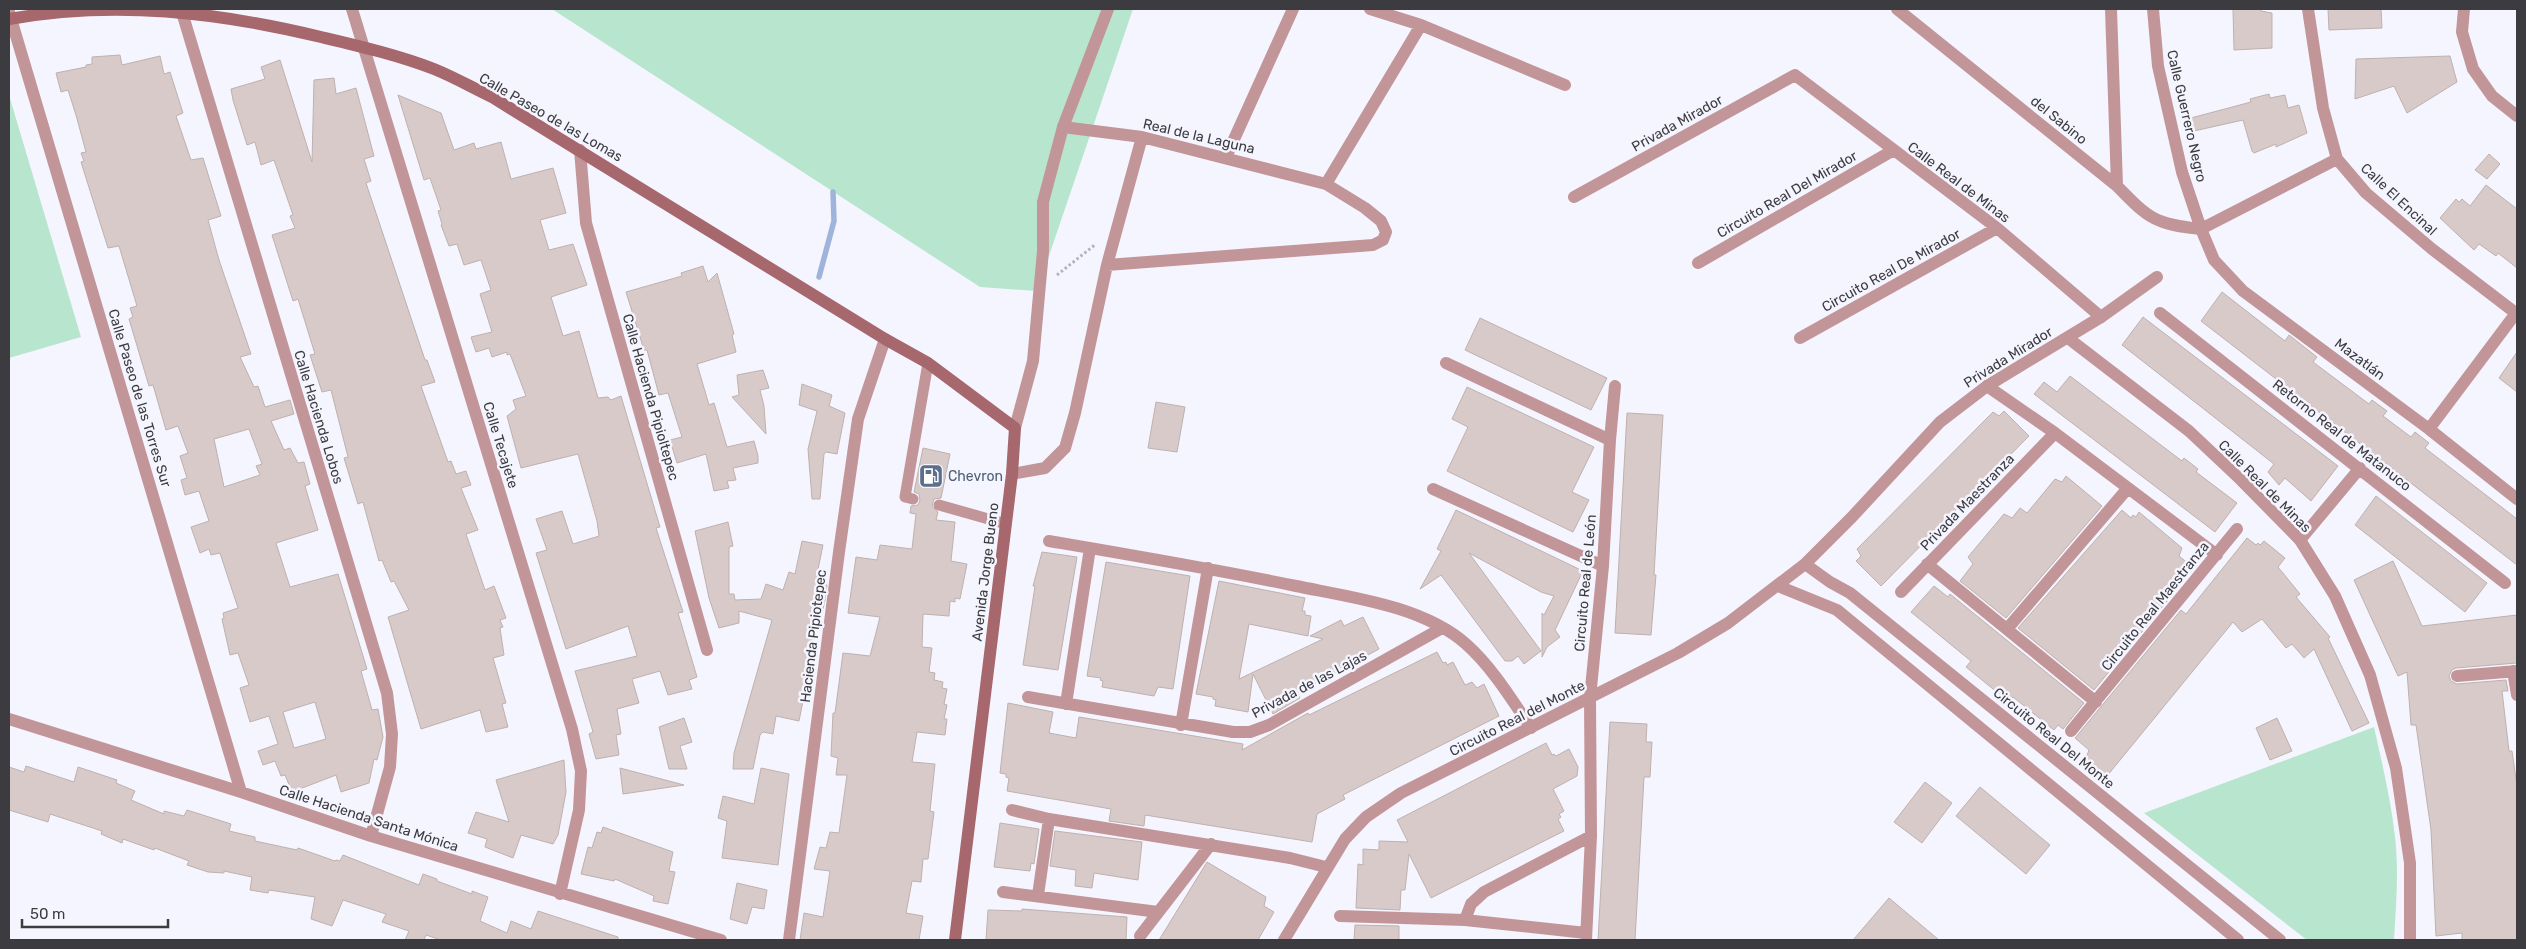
<svg xmlns="http://www.w3.org/2000/svg" width="2526" height="949" font-family="Rubik,sans-serif">
<style>
.green{fill:#b8e5ce}
.lines{fill:none;stroke-linecap:round;stroke-linejoin:round}
.stream{stroke:#9fb4da;stroke-width:5.5}
.building{fill:#d8cac8;stroke:#beb1ae;fill-rule:evenodd}
.path{stroke:#b3b3bb;stroke-width:3;stroke-dasharray:2.5 2.5;stroke-linecap:butt}
.service{stroke:#c29699;stroke-width:11}
.minor{stroke:#c29699;stroke-width:12}
.tertiary{stroke:#c29699;stroke-width:12}
.secondary{stroke:#a6676d;stroke-width:12}
.labels{text-anchor:middle;stroke-width:5;stroke-linejoin:round;paint-order:stroke}
.street-label{font-size:14px;fill:#3c3c40;stroke:#f5f5ff}
.service-label{font-size:14px;fill:#4e5e75;stroke:#f5f5ff;text-anchor:start}
</style>
<rect width="100%" height="100%" fill="#f5f5ff"/>
<path class="green" d="M552 9H1133L1037 291 980 287Z
M9 95 81 337 9 358Z
M2374 727C2382 763 2391 800 2395 837 2399 871 2396 906 2394 940H2307L2144 813Z"/>
<g class="lines">
<path class="stream" d="M819 277 834 221 833 192"/>
</g>
<path class="building" d="M2233 9H2261V11L2272 13V48L2234 50Z
M2328 9H2381L2382 28 2329 30Z
M120 55 122 65 160 56 164 74 170 72 183 113 176 116 191 160 203 158 221 216 208 220 219 260 251 354 240 357 254 387 258 386 265 407 290 400 294 414 271 421 284 450 290 448 298 463 304 462 310 484 305 486 318 530 276 543 290 587 338 574 367 669 361 671 372 710 378 709 383 737 377 760 374 759 369 783 341 792 336 775 292 792 285 775 281 776 275 761 263 765 258 751 278 744 269 716 250 722 240 688 249 685 238 653 230 655 222 619 224 618 223 613 238 608 220 553 211 555 209 549 200 553 191 527 209 521 199 491 185 495 181 480 187 478 180 456 188 453 178 426 166 430 153 385 149 386 129 319 133 317 130 308 137 306 119 246 108 248 81 162 84 161 81 153 86 152 76 115 68 90 61 92 56 73 86 67V65L92 64V57ZM249 429 262 464 256 466 260 475 224 487 214 439ZM315 702 326 739 294 748 283 712Z
M2450 56 2457 82 2407 113 2394 86 2355 99 2356 59Z
M280 60 312 162 314 80 334 78 336 94 356 88 374 156 364 159 371 181 366 183 425 360H427L435 382 421 386 448 462 451 461 456 474 466 471 471 485 461 488 478 530 466 534 485 590 494 586 506 618 500 620 503 627 500 628 504 655 493 658 506 703 502 704 508 727 486 732 480 710 421 729 388 617 409 610 394 581 391 582 382 560 379 561 363 502 358 504 344 458 348 457 331 390 322 392 310 355 315 354 298 299 293 301 272 235 295 228 290 216 293 215 274 160 261 165 255 142 247 145 233 100 231 89 265 79 261 67Z
M2269 94 2270 98 2285 95 2288 108 2299 105 2307 133 2276 147V144L2254 153 2252 151 2243 120 2194 131 2191 118 2251 102 2250 99Z
M398 95 441 113 454 150 474 143 476 149 501 142 511 179 553 168 566 213 540 220 549 250 573 244 587 285 551 297 563 336 579 331 598 398 608 397 611 400 621 396 660 527 656 528 683 612 678 613 697 677 689 680 692 689 668 695 660 671 632 679 639 703 617 709 621 734 616 735 619 755 596 759 589 734 593 732 575 671 637 656 628 626 566 649 536 553 547 550 536 519 562 511 573 544 599 536 597 521 578 454 521 468 507 416 516 409 513 400 526 396 510 354 507 355V352L492 357 489 348 476 352 471 337 492 332 480 294 491 290 481 260 464 265 457 244 449 246 441 225 442 224 438 211 441 210 430 178 424 180Z
M2489 154 2500 164 2487 179 2475 170Z
M2486 185 2517 209V268L2498 253 2496 256 2479 244 2474 250 2440 218 2456 199 2459 202 2462 199 2470 206Z
M703 266 708 282 717 273 734 334 732 335 736 352 697 364 709 405 714 403 727 447 754 441 758 456V463L733 468 736 480 727 481 729 488 714 491 706 454 677 463 670 440 682 437 668 393 659 395 647 350H644L626 292 682 276 681 273Z
M2222 292 2285 341 2289 335 2317 357 2313 362 2369 404 2372 400 2387 411 2383 416 2411 437 2415 432 2429 443 2425 448 2517 519V565L2201 321Z
M2143 317 2338 466 2311 501 2285 478 2279 485 2268 472 2274 464 2122 345Z
M1480 318 1607 378 1591 410 1465 350Z
M2517 352V392L2499 378Z
M763 370 769 388 760 390 764 406 766 434 732 397 739 395 737 375Z
M2070 376 2182 461 2184 458 2198 469 2196 472 2237 503 2215 532 2034 394 2044 382 2057 392Z
M802 384 832 395 829 406 845 413 837 454 826 452 824 454 820 499H812L808 449 817 411 799 405Z
M1467 387 1594 447 1572 492 1589 500 1573 532 1447 471 1468 427 1452 419Z
M1156 402 1185 407 1177 452 1148 448Z
M2004 411 2029 436 1881 586 1856 561 1861 556 1857 549 1993 412 1999 416Z
M1627 413 1663 415 1654 575H1656L1651 635 1615 633Z
M923 448 950 454 941 498 934 499 932 506 938 512 936 520 955 522 951 561 967 564 960 599 955 598V602L950 601 949 616 923 614 922 647 932 648 929 672 935 673 934 680 943 682 942 688 947 689 944 704 947 705 944 719H947L945 735 917 732 912 762 935 764 930 811 934 812 928 859H923L921 882 912 881 906 913 923 916 919 940H800L804 913 823 917 830 871 814 869 820 847 826 848 830 832 839 833 847 775H836L838 758 831 756 833 713H835L843 653 870 656 880 617 848 613 856 557 877 560 880 545 912 549 916 514 910 513 911 506 918 505 920 500 919 494 914 492Z
M2066 476 2102 506 2006 618 1960 581 1973 564 1968 557 2004 514 2012 518 2020 508 2027 513 2055 479 2062 482Z
M2376 496 2487 583 2465 612 2355 525Z
M1456 510 1583 571 1555 630 1560 637 1547 647 1542 657V613L1544 615 1554 596 1541 592 1469 553 1541 651 1524 664 1518 656 1512 661H1505L1441 575 1420 589 1441 551 1437 549Z
M2122 510 2131 518 2133 515 2136 517 2139 512 2182 548 2179 556 2190 565 2165 597 2168 600 2094 690 2018 628Z
M728 522 733 546 729 547V594H734L735 600 761 599 766 584 783 590 789 572 795 574 802 541 823 545 816 579 827 585 825 600 823 609H820L807 660 811 661 799 721 776 716 773 734 763 732 760 735 753 769H733L734 753 772 620 739 611V623L719 628 709 598 695 531Z
M2247 538 2256 545 2258 543 2260 545 2264 541 2285 558 2278 567 2300 594 2296 597 2330 637 2328 638 2369 723 2352 731 2314 649 2304 658 2292 644 2286 648 2262 619 2242 632 2233 622 2107 776 2086 758 2089 750 2075 738 2181 610 2186 614Z
M1042 552 1077 557 1058 670 1023 665 1035 586H1033Z
M2393 561 2422 626 2517 615V663L2456 668 2452 670 2449 676 2451 681 2457 684 2506 680 2508 691H2502L2509 751H2512L2517 786V940H2462V933L2436 936 2431 830 2416 725H2411L2407 672 2398 676 2354 580Z
M1106 562 1190 576 1173 689 1158 687 1154 696 1102 687 1103 681 1100 680 1101 678 1087 676Z
M1219 581 1305 598 1302 611H1305V615L1311 616 1308 636 1249 624 1239 679 1323 639 1310 636 1341 620 1344 626 1363 617 1379 649 1298 693 1300 698 1273 714 1253 674 1248 712 1215 706 1216 700 1213 699V697L1196 694Z
M1934 586 1948 597 1950 594 2084 703 2063 729 2058 725 2054 730 2013 697 2009 702 1966 667 1971 661 1911 612Z
M1437 652 1443 663 1446 662 1447 665 1453 662 1465 685 1472 682 1477 688 1484 684 1499 716 1343 795 1345 799 1317 814 1312 842 1145 815 1144 826 1109 821 1111 809 1007 791 1009 778 1006 777V774L1000 773 1008 703 1053 712 1049 733 1076 738 1079 717 1243 744 1242 750 1308 713 1309 715Z
M684 718 692 742 680 746 687 769H669L659 727Z
M2277 718 2292 751 2270 760 2256 728Z
M1610 722 1647 724 1646 742H1652L1650 777H1644L1635 940H1598Z
M1546 743 1552 755 1554 754 1556 756 1569 749 1578 767 1577 776 1553 789 1564 811 1559 814 1561 817 1558 819 1564 831 1431 898 1409 854 1405 890H1401L1400 910 1356 908 1358 864 1363 865V849L1379 850V841L1408 842 1397 820Z
M564 760 566 792 558 835 553 844 521 835 513 858 485 847 487 839 468 833 476 812 509 822 496 780Z
M26 766 74 782 78 767 117 780 116 783 135 791 131 800 164 814V811L184 816 187 810 231 824 229 831 255 837V841L297 850 298 848 335 861 336 860 340 861 343 855 419 885 423 874 437 879V881L472 894V891L488 897 480 921 507 933 511 921 531 929 538 911 618 937V940H441L426 935 424 940H405L409 931 382 922 386 914 343 900 332 926 311 919 315 897 269 890 268 893 250 890 252 877 224 871V873L208 872 187 865 189 861 155 848 154 850 123 839 122 843 101 834 102 831 50 814 48 822 9 810V767L24 772Z
M620 768 684 785 623 794Z
M761 768 789 774 778 865 722 858 727 821 718 818 723 796 754 804Z
M1925 782 1952 803 1922 843 1894 822Z
M1980 787 2050 845 2026 874 1956 816Z
M1000 823 1039 829 1034 864 1031 863 1030 871 994 867Z
M603 827 673 852 669 871 675 872 668 904 653 901 654 896 615 879 614 881 581 874 588 847 592 848 597 832 601 833Z
M1055 831 1142 842 1138 880 1094 873 1092 888 1075 886 1076 870 1050 866Z
M1207 862 1266 897 1264 906 1274 912 1258 940H1159Z
M737 883 767 890 764 909 752 907 747 924 730 919Z
M1889 898 1939 940H1853Z
M1022 909 1127 917 1126 940H986L988 910 1022 911Z
M1355 925 1399 926V940H1354Z"/>
<g class="lines">
<path class="path" d="M1057 275 1096 244"/>
<path class="service" d="M913 499 905 497 928 363
M939 505 1006 524"/>
<path class="minor" d="M181 9 387 693 392 734 390 767 371 836
M352 9 572 729 581 771 579 810 560 894
M1370 9 1421 25 1565 85
M1897 9 2117 186C2149 219 2155 224 2201 229
M2111 9 2117 186
M2153 9 2158 66 2182 172 2201 229 2214 260 2243 291 2429 429 2517 499
M2308 9 2323 108 2337 159 2366 193 2432 249 2517 314
M2464 9 2462 32 2473 69 2492 96 2517 116
M9 12 241 792
M1063 127 1142 137 1326 184 1365 208 1381 221 1386 232 1383 240 1373 245 1107 265
M580 150 586 223 707 650
M1226 157 1293 9
M1326 184 1421 25
M1574 197 1795 75 1997 228 2101 317
M2201 229 2337 159
M1698 263 1892 151
M2160 313 2505 583
M1800 338 1997 228
M1446 363 1610 440
M1987 386 2055 433 2217 555
M2429 429 2516 313
M1012 474 1045 468 1065 448 1075 413 1107 265 1142 137
M1433 489 1603 566
M2300 540 2360 468
M1049 541C1131 555 1214 569 1296 586 1350 597 1423 606 1466 644 1492 667 1512 700 1531 728
M1927 564 2096 702
M1901 592 2055 433
M2007 629 2128 488
M2513 671 2517 695
M2457 676 2517 671
M1028 697 1233 732H1250L1269 725 1442 628
M1066 704 1090 548
M9 719 241 792 371 836 721 940
M1181 725 1208 568
M2071 731 2237 529
M1012 810 1049 819 1290 858 1326 867
M1003 892 1158 912
M1038 895 1049 819
M1340 916 1465 920 1586 933
M1465 920 1471 904 1484 892 1591 836
M1140 936 1211 844
M789 940 839 552 858 419 885 339
M1586 940 1591 836 1590 698 1603 566 1610 440 1615 386"/>
<path class="tertiary" d="M2068 338 2189 431 2241 480 2300 540 2335 596 2370 675 2396 768 2410 863V940
M1015 428 1033 361 1043 251V202L1063 127 1108 9
M1805 564 1830 582 1850 593 2280 940
M1778 586 1837 610 2238 940
M1284 940 1345 839 1366 817 1401 793 1678 653 1728 623 1805 564 1852 517 1940 422 1987 386 2101 317 2157 277"/>
<path class="secondary" d="M9 19C115 0 217 12 321 37 359 46 398 55 434 69 454 77 473 88 492 97L885 339 928 363 1015 428 1012 474 955 940"/>
</g>
<defs>
<symbol id="fuel-square" viewBox="-11 -11 22 22"><rect x="-9" y="-9" width="18" height="18" rx="4" fill="#5c6f8a" stroke="#f5f5ff"/><path d="M-5.5-6h7V0h2V4h1.3V-2.5L3-4.5l.8-.8L6-3V5H2.5V1h-1V6h-7ZM-4.2-4.7v3.2H.2V-4.7Z" fill="#fff"/></symbol>
</defs>
<g fill-rule="evenodd">
<use href="#fuel-square" x="917" y="462" width="28" height="28"/>
</g>
<g class="labels">
<g class="street-label">
<text transform="translate(2187 116) rotate(77)" y="5">Calle Guerrero Negro</text>
<text transform="translate(551 117) rotate(30)" y="5">Calle Paseo de las Lomas</text>
<text transform="translate(2059 120) rotate(39)" y="5">del Sabino</text>
<text transform="translate(1677 123) rotate(-29)" y="5">Privada Mirador</text>
<text transform="translate(1199 136) rotate(13)" y="5">Real de la Laguna</text>
<text transform="translate(1959 182) rotate(37)" y="5">Calle Real de Minas</text>
<text transform="translate(1787 194) rotate(-30)" y="5">Circuito Real Del Mirador</text>
<text transform="translate(2399 199) rotate(43)" y="5">Calle El Encinal</text>
<text transform="translate(1891 270) rotate(-29)" y="5">Circuito Real De Mirador</text>
<text transform="translate(2008 357) rotate(-32)" y="5">Privada Mirador</text>
<text transform="translate(2360 359) rotate(37)" y="5">Mazatlán</text>
<text transform="translate(651 397) rotate(74)" y="5">Calle Hacienda Pipioltepec</text>
<text transform="translate(140 398) rotate(73)" y="5">Calle Paseo de las Torres Sur</text>
<text transform="translate(319 417) rotate(73)" y="5">Calle Hacienda Lobos</text>
<text transform="translate(2342 435) rotate(38)" y="5">Retorno Real de Matanuco</text>
<text transform="translate(501 445) rotate(73)" y="5">Calle Tecajete</text>
<text transform="translate(2265 486) rotate(45)" y="5">Calle Real de Minas</text>
<text transform="translate(1967 502) rotate(-46)" y="5">Privada Maestranza</text>
<text transform="translate(985 572) rotate(-83)" y="5">Avenida Jorge Bueno</text>
<text transform="translate(1585 583) rotate(-85)" y="5">Circuito Real de León</text>
<text transform="translate(2155 606) rotate(-51)" y="5">Circuito Real Maestranza</text>
<text transform="translate(813 636) rotate(-83)" y="5">Hacienda Pipiotepec</text>
<text transform="translate(1309 684) rotate(-28)" y="5">Privada de las Lajas</text>
<text transform="translate(1517 718) rotate(-27)" y="5">Circuito Real del Monte</text>
<text transform="translate(2054 738) rotate(39)" y="5">Circuito Real Del Monte</text>
<text transform="translate(369 818) rotate(18)" y="5">Calle Hacienda Santa Mónica</text>
</g>
<g class="service-label">
<text x="948" y="481">Chevron</text>
</g>
</g>
<rect width="2526" height="949" fill="none" stroke="#3c3c40" stroke-width="20"/>
<path d="M22 919v8h146v-8" fill="none" stroke="#3c3c40" stroke-width="2.5"/>
<text x="30" y="919" font-size="15" fill="#3c3c40" stroke="#f5f5ff" stroke-width="4" paint-order="stroke">50 m</text>
</svg>
